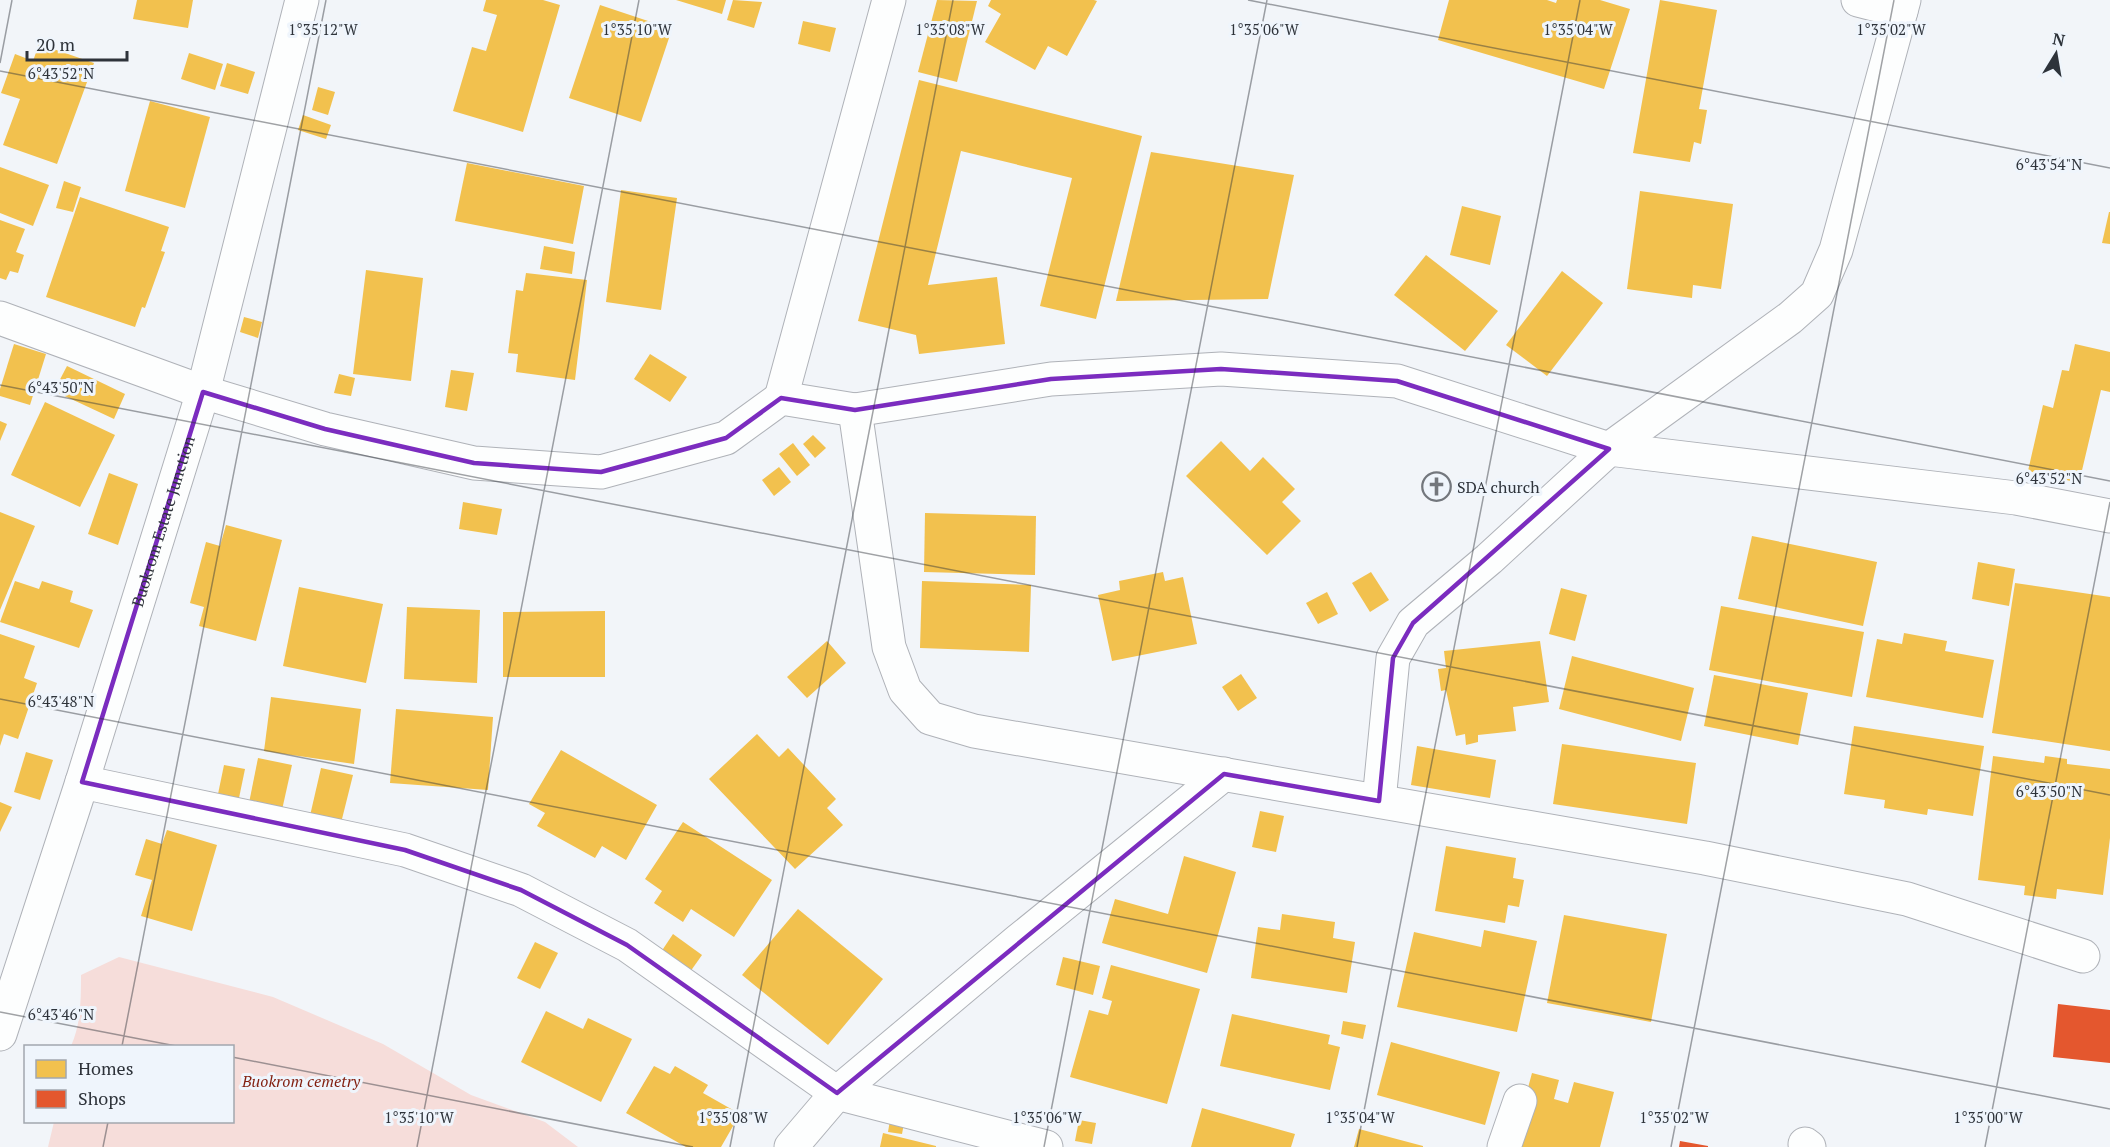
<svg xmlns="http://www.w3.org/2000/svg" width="2110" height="1147" font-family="'PT Serif',serif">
<rect width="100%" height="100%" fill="#f2f5f9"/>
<path fill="#f6ddda" d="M119,957L273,997L383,1044L471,1095L545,1122L578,1147H48L54,1122H232V1046H71C81,1024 81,999 81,975Z"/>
<g fill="#f2c14e">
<polygon points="137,0 193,0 188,28 133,19"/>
<polygon points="486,0 543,0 560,5 523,132 453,111 472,47 486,51 497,15 483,11"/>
<polygon points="676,0 726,0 722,14"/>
<polygon points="733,0 762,2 754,28 727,20"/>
<polygon points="937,0 977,1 957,82 918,72"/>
<polygon points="991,0 1094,0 1097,1 1067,56 1048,46 1035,70 985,42 1001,14 988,6"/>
<polygon points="1449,0 1547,0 1556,3 1557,0 1600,0 1630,9 1604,89 1438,40"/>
<polygon points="1660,0 1717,10 1699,109 1707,110 1701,144 1694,142 1690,162 1633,153"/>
<polygon points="600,5 672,29 641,122 569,98"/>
<polygon points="803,21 836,28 830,52 798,44"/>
<polygon points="39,44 94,63 57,164 3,145 20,99 1,93 15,54 33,61"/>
<polygon points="189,53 223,64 215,90 181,79"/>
<polygon points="227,63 255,72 248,94 220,86"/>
<polygon points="919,80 1142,136 1096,319 1040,306 1072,178 961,151 928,285 997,277 1005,344 919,354 916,335 858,321"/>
<polygon points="318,87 335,92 328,115 312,110"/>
<polygon points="150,101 210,117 185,208 125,191"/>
<polygon points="303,115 331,125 326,139 298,130"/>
<polygon points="1151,152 1294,175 1268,299 1116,301"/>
<polygon points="467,163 584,186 573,244 455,221"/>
<polygon points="0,167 49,185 33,226 0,213"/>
<polygon points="64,181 81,187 73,212 56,208"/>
<polygon points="621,190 677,198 661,310 606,302"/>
<polygon points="1640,191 1733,204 1721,289 1693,285 1692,298 1627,289"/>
<polygon points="80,197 169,227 161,251 165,252 145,308 142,307 135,327 46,297"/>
<polygon points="1462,206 1501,216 1490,265 1450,255"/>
<polygon points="2109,212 2110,212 2110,244 2102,243"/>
<polygon points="0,220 25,229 16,252 24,255 18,273 10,271 6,280 0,278"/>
<polygon points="544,246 575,252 572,274 540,269"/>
<polygon points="1426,255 1498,311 1465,351 1394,295"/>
<polygon points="366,270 423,278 411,381 353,374"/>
<polygon points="1562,271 1603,303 1547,376 1506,345"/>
<polygon points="526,273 587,280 575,380 516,372 518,354 508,353 516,290 523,291"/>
<polygon points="244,317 262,322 258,338 240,332"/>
<polygon points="14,344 46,354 30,405 0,396 0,389"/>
<polygon points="2075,344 2110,352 2110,392 2101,390 2079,483 2028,471 2043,405 2053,408 2062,370 2069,371"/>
<polygon points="650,354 687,377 670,402 634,379"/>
<polygon points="67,366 125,394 114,419 54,391"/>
<polygon points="451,370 474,373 467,411 445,407"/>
<polygon points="339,374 355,378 351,396 334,393"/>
<polygon points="45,402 115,435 80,507 11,475"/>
<polygon points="0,421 7,424 0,441"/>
<polygon points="813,435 826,448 815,458 803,444"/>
<polygon points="1221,441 1250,471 1263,457 1295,489 1282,502 1301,521 1267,555 1186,476"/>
<polygon points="793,443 810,465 797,476 779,454"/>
<polygon points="779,467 791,482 774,496 762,480"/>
<polygon points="109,473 138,484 118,545 88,534"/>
<polygon points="463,502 502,509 497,535 459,529"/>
<polygon points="0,512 35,526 0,610"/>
<polygon points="925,513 1036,516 1035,575 924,572"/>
<polygon points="226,525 282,540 256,641 199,626 204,607 190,603 206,542 220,546"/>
<polygon points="1752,536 1877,562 1863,626 1738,599"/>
<polygon points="1978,562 2015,569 2009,606 1972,599"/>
<polygon points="1163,572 1165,581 1183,577 1197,644 1112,661 1098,595 1120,590 1119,581"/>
<polygon points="1371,572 1389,600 1370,612 1352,583"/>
<polygon points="15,581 39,589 42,581 73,591 70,602 93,610 79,648 0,622"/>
<polygon points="922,581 1031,585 1029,652 920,648"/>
<polygon points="2015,583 2110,597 2110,751 1992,733"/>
<polygon points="299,587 383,604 366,683 283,666"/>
<polygon points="1561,588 1587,595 1575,641 1549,634"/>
<polygon points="1327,592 1338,614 1318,624 1306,603"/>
<polygon points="1721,606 1864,632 1852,697 1709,670"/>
<polygon points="407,607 480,610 477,683 404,679"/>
<polygon points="605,611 605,677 503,677 503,612"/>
<polygon points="1904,633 1947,641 1945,651 1994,660 1983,718 1866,697 1877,639 1902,644"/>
<polygon points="0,634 35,646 24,678 37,683 18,739 4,734 0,746"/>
<polygon points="827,641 846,663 807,698 787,677"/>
<polygon points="1540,641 1549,702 1513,707 1516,731 1478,735 1478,742 1466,745 1465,734 1456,736 1446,690 1441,691 1438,669 1446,668 1444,651"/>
<polygon points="1572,656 1694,688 1681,741 1559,709"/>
<polygon points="1241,674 1257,698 1238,711 1222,687"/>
<polygon points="1714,675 1808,693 1798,745 1704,726"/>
<polygon points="271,697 361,709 354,764 264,751"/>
<polygon points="396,709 493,717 488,790 390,783"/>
<polygon points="1854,726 1984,746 1973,816 1928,809 1927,815 1884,808 1885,800 1844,794"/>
<polygon points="757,734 779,757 788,748 836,799 827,808 843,825 795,869 709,779"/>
<polygon points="1562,744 1696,763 1687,824 1553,804"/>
<polygon points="1417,746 1496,760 1490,798 1411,785"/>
<polygon points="561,750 657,805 626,860 602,846 595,858 537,826 545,813 529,804"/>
<polygon points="26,752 53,760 40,800 14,792"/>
<polygon points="1993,756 2044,763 2045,756 2067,759 2067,764 2110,769 2110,838 2103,895 2057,889 2056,899 2024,895 2025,886 1978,880"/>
<polygon points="258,758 292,765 282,810 249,803"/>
<polygon points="224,765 245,769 239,798 218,794"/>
<polygon points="321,768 353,775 340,827 309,820"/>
<polygon points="0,802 12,807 0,832"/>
<polygon points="1260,811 1284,816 1276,852 1252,847"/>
<polygon points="683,822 772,880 734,937 691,909 683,922 654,903 662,891 645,879"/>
<polygon points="167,830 217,845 192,931 141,916 152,880 135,875 146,839 162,844"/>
<polygon points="1446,846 1516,858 1513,878 1524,880 1519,907 1508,905 1505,923 1435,911"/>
<polygon points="1184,856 1236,872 1207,973 1102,943 1115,899 1168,914"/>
<polygon points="798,909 883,979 828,1045 742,975"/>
<polygon points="1282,914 1335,922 1333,938 1355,942 1347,993 1251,978 1258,927 1280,930"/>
<polygon points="1564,915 1667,934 1651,1022 1547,1003"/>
<polygon points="1484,930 1537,941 1517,1032 1397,1007 1414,932 1481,947"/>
<polygon points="673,934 702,955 690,972 661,952"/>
<polygon points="535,942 558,953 540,989 517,978"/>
<polygon points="1063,957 1100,966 1093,995 1056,985"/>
<polygon points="1111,965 1200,989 1167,1104 1070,1077 1089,1010 1108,1015 1112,1001 1102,998"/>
<polygon points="546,1011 583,1029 588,1018 632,1039 601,1102 521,1062"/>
<polygon points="1232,1014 1330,1035 1328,1044 1340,1047 1330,1090 1220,1066"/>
<polygon points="1343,1021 1366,1025 1363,1039 1341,1034"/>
<polygon points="1391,1042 1500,1072 1485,1125 1377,1095"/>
<polygon points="654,1066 670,1074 675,1066 708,1085 703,1093 740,1114 721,1147 686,1147 626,1113"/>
<polygon points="1532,1073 1559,1080 1554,1099 1568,1103 1574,1082 1614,1092 1600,1147 1512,1147"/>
<polygon points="1202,1108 1295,1134 1291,1147 1191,1147"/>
<polygon points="890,1120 904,1123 902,1134 888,1132"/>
<polygon points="1079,1120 1096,1123 1092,1144 1075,1141"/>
<polygon points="1359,1129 1423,1146 1423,1147 1354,1147"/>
<polygon points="883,1133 936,1146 936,1147 880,1147"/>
</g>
<g fill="#e4572e">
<polygon points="2058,1004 2110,1010 2110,1063 2053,1057"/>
<polygon points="1680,1141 1708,1146 1708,1147 1679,1147"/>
</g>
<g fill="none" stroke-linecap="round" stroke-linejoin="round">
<defs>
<g id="minor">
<polyline points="1858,0 1901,11"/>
<polyline points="0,318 203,392 325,429 474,463 601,472 726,438 781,398 855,410 1051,379 1221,369 1397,381 1609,449 2016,498 2110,516"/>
<polyline points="781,398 889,0"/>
<polyline points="855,410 889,647 905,690 930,718 974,731 1705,858 1907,899 2083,956"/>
<polyline points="82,782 405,850 521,890 627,945 837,1093 1046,1147"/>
<polyline points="1379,801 1393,658 1413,623 1489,559 1609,449 1790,318 1817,294 1836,250 1904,0"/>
<path id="s1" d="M0,1034L82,782L203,392L302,0"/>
<polyline points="1805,1144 1809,1147"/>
<polyline points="791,1147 837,1093 1018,941 1224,774"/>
<polyline points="1504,1147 1520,1101"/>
</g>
</defs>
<use href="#minor" stroke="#afb2b8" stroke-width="35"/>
<use href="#minor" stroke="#fdfefe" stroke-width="33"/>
</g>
<path fill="none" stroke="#7b2cbf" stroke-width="4.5" stroke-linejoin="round" d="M1221,369L1397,381L1609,449L1413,623L1393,658L1379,801L1224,774L837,1093L627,945L521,890L405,850L82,782L203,392L325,429L474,463L601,472L726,438L781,398L855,410L1051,379Z"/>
<path fill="none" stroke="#2e333a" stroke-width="1.5" stroke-opacity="0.45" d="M1248,0L2110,168M0,63L12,0M0,71L2110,481M0,385L2110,795M0,699L2110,1109M0,1012L176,1046M122,1046L326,0M232,1057L693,1147M103,1147L108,1122M417,1147L639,0M730,1147L953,0M1044,1147L1267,0M1357,1147L1580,0M1671,1147L1894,0M1985,1147L2110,502"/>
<defs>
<symbol id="church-ring" viewBox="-11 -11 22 22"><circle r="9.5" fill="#eff5fc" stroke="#73777d" stroke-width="1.5"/><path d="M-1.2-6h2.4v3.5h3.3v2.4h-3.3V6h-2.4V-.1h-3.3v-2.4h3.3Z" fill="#73777d"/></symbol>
</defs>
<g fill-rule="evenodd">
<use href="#church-ring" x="1420" y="470" width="33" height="33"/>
</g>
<g text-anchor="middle" stroke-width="6" stroke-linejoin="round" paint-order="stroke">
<g font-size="16" fill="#2e333a" stroke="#eff5fc" text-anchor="start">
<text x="1457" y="493">SDA church</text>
</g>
<g font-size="16" fill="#2e333a" stroke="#eff5fc">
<text dy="6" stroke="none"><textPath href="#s1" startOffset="538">Buokrom Estate Junction</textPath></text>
</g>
<g font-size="16" font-style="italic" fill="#821f0f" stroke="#eff5fc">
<text x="301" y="1087">Buokrom cemetry</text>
</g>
</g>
<g font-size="15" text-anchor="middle" fill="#2e333a" stroke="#eff5fc" stroke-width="6" stroke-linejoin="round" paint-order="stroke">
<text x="323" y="35">1°35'12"W</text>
<text x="637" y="35">1°35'10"W</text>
<text x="950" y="35">1°35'08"W</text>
<text x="1264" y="35">1°35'06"W</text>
<text x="1578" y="35">1°35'04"W</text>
<text x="1891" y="35">1°35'02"W</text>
<text x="61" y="79">6°43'52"N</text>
<text x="2049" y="170">6°43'54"N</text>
<text x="61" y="393">6°43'50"N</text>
<text x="2049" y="484">6°43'52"N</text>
<text x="61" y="707">6°43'48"N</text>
<text x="2049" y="797">6°43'50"N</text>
<text x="61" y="1020">6°43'46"N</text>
<text x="419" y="1123">1°35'10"W</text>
<text x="733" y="1123">1°35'08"W</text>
<text x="1047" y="1123">1°35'06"W</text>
<text x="1360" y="1123">1°35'04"W</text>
<text x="1674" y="1123">1°35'02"W</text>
<text x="1988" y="1123">1°35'00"W</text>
</g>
<rect x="24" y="1045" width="210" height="78" fill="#eff5fc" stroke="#a2a7ae" stroke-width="1.5"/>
<rect x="36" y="1060" width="30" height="18" fill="#f2c14e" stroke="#a2a7ae" stroke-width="1.5"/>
<text x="78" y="1075" font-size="18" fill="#2e333a">Homes</text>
<rect x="36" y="1090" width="30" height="18" fill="#e4572e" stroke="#a2a7ae" stroke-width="1.5"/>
<text x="78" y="1105" font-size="18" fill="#2e333a">Shops</text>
<g transform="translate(2056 54) rotate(11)" stroke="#eff5fc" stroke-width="4.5" paint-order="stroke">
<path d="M0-4.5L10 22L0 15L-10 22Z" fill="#2e333a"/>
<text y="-9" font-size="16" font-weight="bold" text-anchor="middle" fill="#2e333a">N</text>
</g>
<path d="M27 51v9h100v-9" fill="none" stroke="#2e333a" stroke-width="3"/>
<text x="36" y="51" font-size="18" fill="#2e333a" stroke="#eff5fc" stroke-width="4.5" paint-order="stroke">20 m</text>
</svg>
